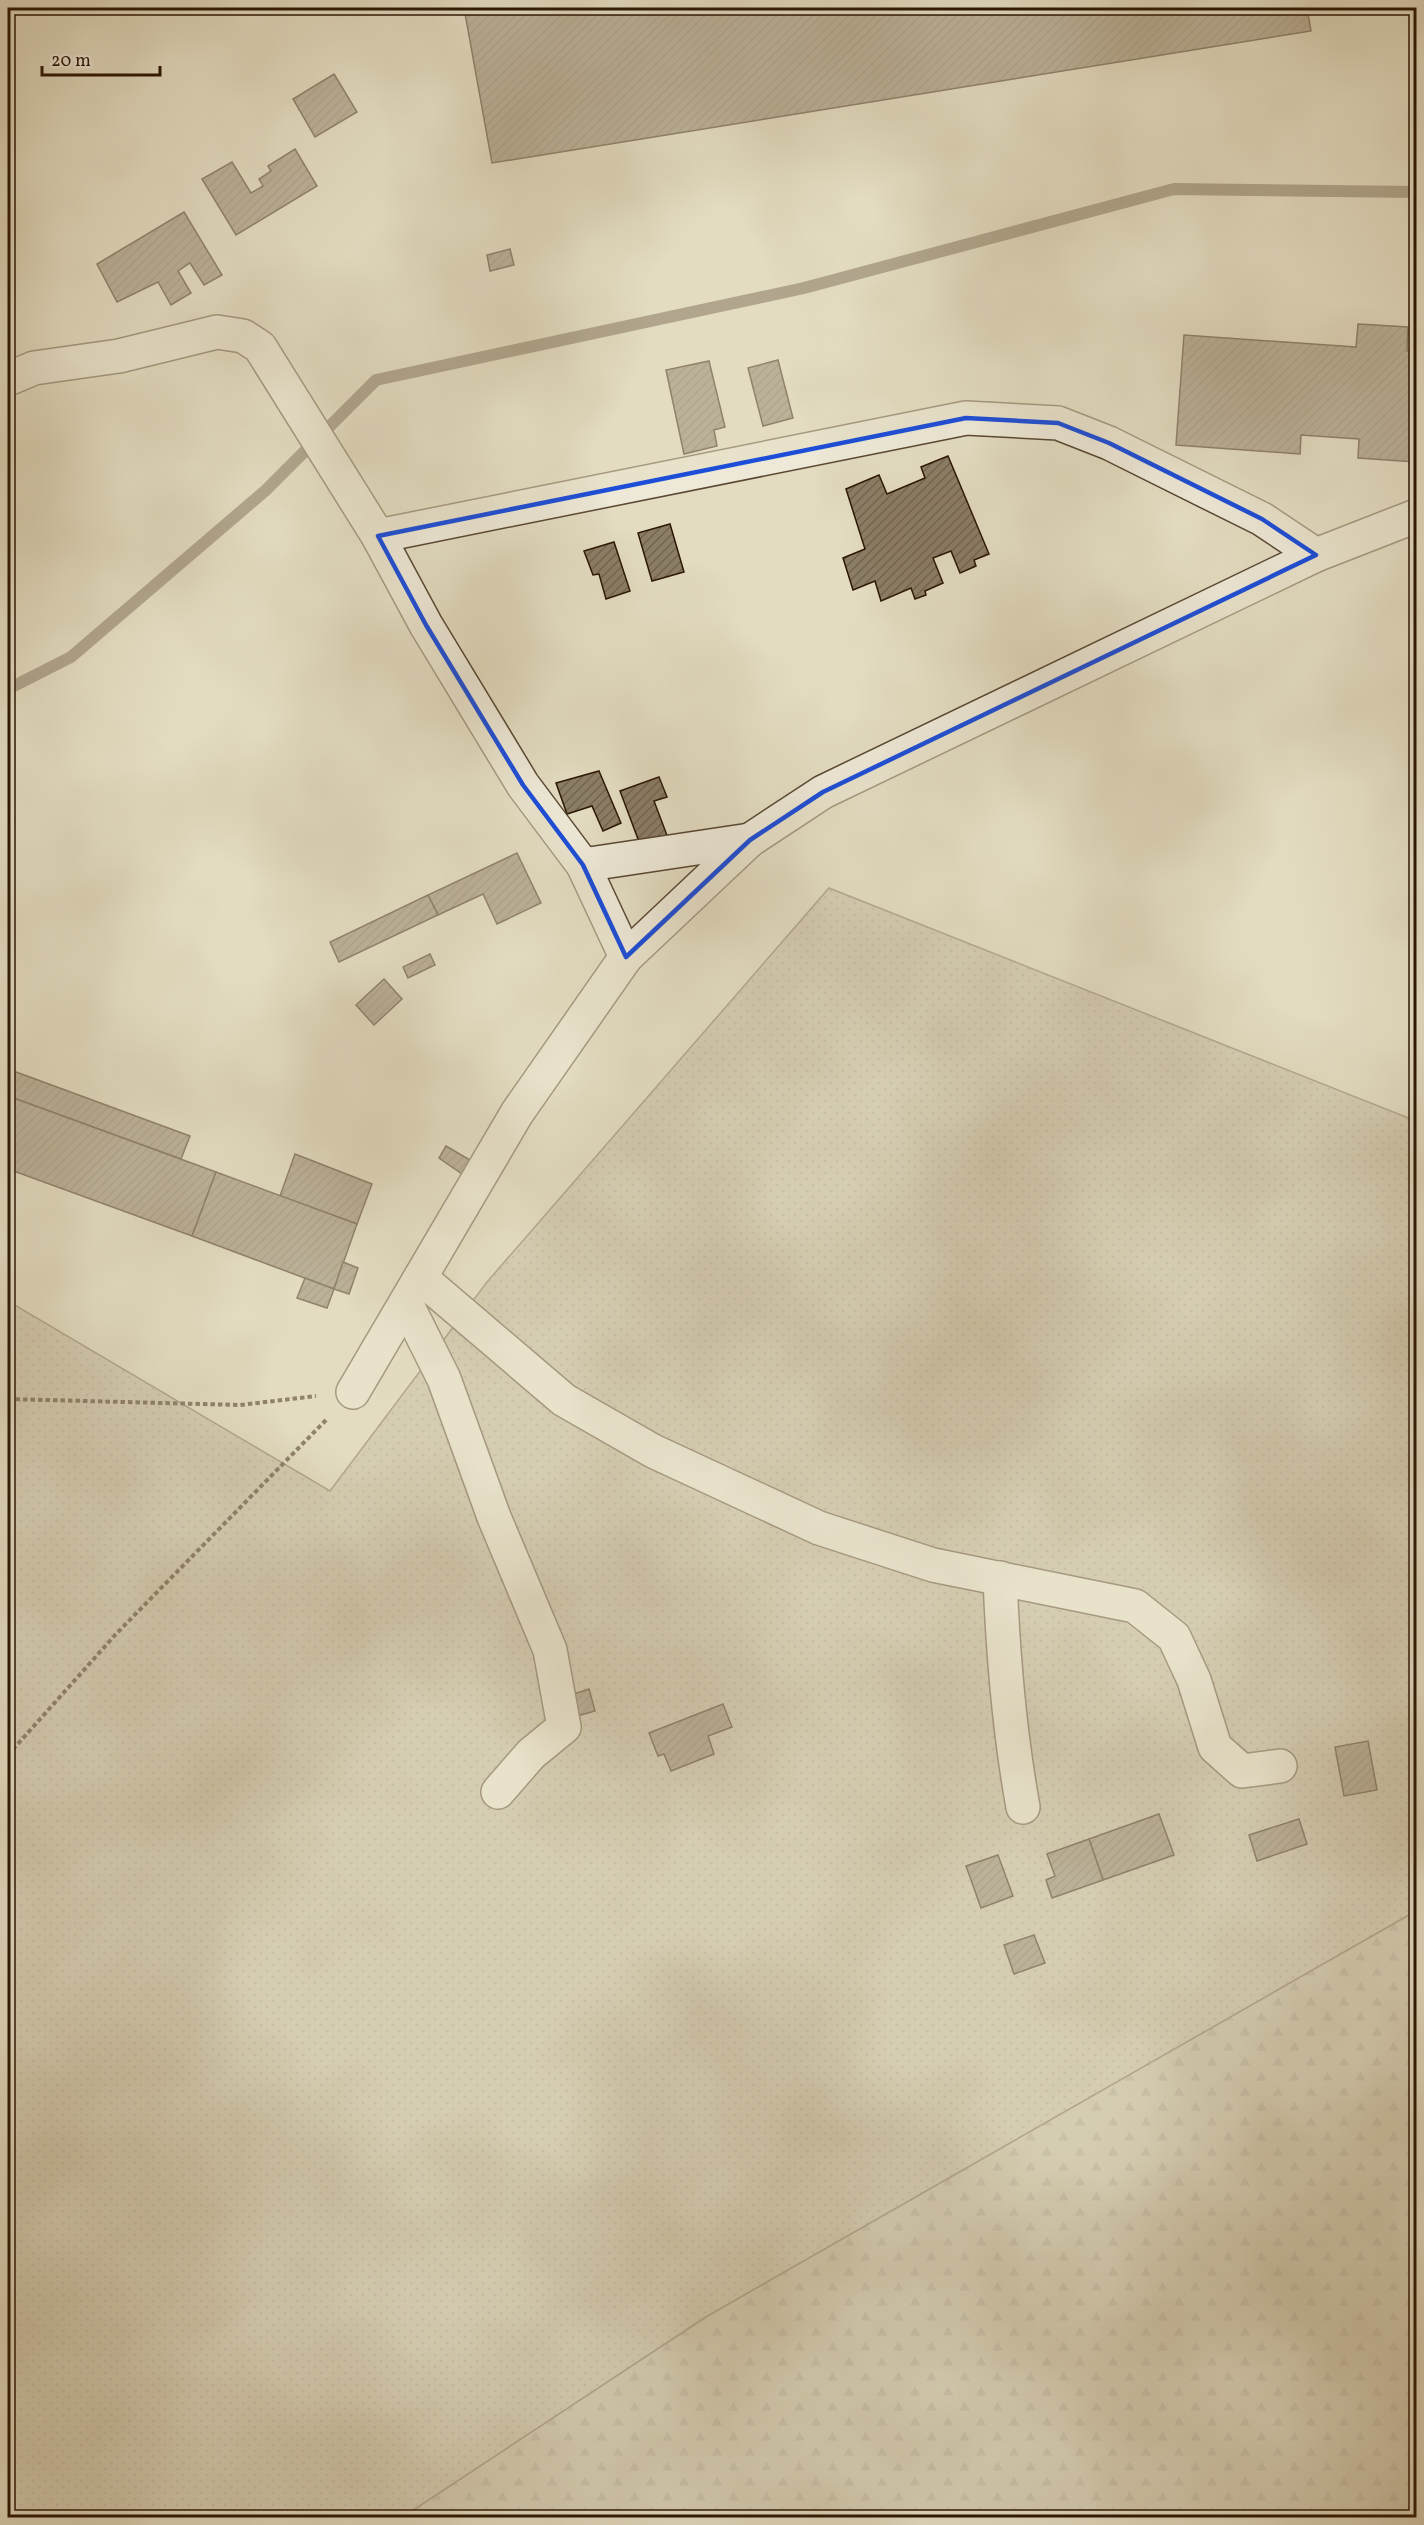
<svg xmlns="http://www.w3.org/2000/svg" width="1424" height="2525" font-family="Vollkorn,serif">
<defs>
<pattern id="grass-dots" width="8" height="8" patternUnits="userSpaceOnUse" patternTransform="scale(1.5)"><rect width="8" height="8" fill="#c4baa1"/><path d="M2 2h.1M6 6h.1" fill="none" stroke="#a99f89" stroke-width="1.8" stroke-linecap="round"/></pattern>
<pattern id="forest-firs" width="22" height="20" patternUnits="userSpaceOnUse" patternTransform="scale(1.5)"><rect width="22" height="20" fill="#c4baa1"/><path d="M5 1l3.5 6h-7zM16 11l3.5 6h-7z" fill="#a99f89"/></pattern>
<pattern id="building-hatch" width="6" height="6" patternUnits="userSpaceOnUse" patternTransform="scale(1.5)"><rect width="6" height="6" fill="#8b7d66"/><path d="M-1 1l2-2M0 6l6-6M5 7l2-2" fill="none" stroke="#726552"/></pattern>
</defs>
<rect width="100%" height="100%" fill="#e3dcc1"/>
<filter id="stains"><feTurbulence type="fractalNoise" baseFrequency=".00333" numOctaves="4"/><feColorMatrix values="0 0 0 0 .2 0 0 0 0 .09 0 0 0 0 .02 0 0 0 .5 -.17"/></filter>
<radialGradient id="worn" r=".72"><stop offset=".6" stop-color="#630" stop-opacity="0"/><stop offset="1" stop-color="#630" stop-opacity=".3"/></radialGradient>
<polygon fill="url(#grass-dots)" stroke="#786852" stroke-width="1.5" points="829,888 1416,1121 1416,1911 706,2317 403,2517 8,2518 8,1301 330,1491 487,1282"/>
<polygon fill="url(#forest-firs)" stroke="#786852" stroke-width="1.5" points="1416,1911 1416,2517 403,2517 706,2317"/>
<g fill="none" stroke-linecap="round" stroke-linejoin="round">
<polyline stroke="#74654f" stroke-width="12" points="8,689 71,657 266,490 376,380 804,288 1174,189 1416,192"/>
</g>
<g fill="url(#building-hatch)" stroke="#2b1604" stroke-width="1.5">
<polygon points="464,8 1307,8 1311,31 492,163"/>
<polygon points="334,74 357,112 315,137 293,99"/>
<polygon points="295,149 317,186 236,235 202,179 232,162 251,193 263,186 259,179 271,171 268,166"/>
<polygon points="184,212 222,275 204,285 190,263 178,271 191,293 171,305 158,282 117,302 97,264"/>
<polygon points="510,249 514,265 490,271 487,255"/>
<polygon points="1358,324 1408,327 1407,351 1416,351 1416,462 1358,458 1359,439 1301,435 1300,454 1176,445 1184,335 1356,347"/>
<polygon points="778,360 793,418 763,426 748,368"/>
<polygon points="709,361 725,427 714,430 717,446 684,454 666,370"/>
<polygon points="948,456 989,554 974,560 976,566 960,573 951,551 933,558 943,583 925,591 926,595 915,599 911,588 881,601 875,581 853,590 843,558 865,549 846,489 879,475 887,494 925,478 921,467"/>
<polygon points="670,524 684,572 652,581 638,533"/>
<polygon points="614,542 630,591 606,599 599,574 593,575 584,551"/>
<polygon points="599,771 621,823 603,831 592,806 567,814 556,783"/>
<polygon points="659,777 667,797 654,801 668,838 641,847 620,791"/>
<polygon points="517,853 541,903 497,924 483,894 438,915 428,895"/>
<polygon points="428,895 438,915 339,962 330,942"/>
<polygon points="430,954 435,965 408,978 403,967"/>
<polygon points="384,979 402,999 374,1025 356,1005"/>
<polygon points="8,1069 190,1136 181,1159 8,1096"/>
<polygon points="8,1096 216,1172 192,1236 8,1169"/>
<polygon points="446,1146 470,1160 462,1174 439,1158"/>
<polygon points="295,1154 372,1184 357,1224 280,1196"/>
<polygon points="216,1172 357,1224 334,1289 192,1236"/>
<polygon points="343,1262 358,1268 349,1294 334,1289"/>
<polygon points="305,1278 334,1289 327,1308 297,1298"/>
<polygon points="589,1689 595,1711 577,1716 571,1695"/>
<polygon points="723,1704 732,1727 708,1736 714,1754 671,1771 664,1754 658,1756 649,1733"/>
<polygon points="1368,1741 1377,1790 1344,1796 1335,1747"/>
<polygon points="1159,1814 1174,1855 1103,1880 1089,1839"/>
<polygon points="1299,1819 1307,1844 1257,1861 1249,1835"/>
<polygon points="1089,1839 1103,1880 1052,1898 1046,1880 1055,1876 1047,1854"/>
<polygon points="998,1855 1013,1896 981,1908 966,1866"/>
<polygon points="1034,1935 1045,1963 1014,1974 1004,1945"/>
</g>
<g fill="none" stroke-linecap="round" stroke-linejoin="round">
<defs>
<g id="minor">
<polyline points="8,379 34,368 119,356 217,332 243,336 260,347 378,536"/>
<polyline points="583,865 750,840"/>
<polyline points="626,957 583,865 523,785 426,625 378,536 966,418 1058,423 1109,443 1262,519 1316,555"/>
<polyline points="421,1278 564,1400 653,1451 819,1528 933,1565 1135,1606 1174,1637 1194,1680 1215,1747 1242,1771 1280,1766"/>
<polyline points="406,1303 444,1379 494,1517 550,1650 564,1727 531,1754 498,1792"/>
<polyline points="353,1392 517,1113 626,957 750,840 823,792 1316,555 1416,516"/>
<path d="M1000,1578C1003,1656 1009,1730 1023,1807"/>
</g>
</defs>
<use href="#minor" stroke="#594833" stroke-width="36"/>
<g stroke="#2b1604" stroke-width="4" stroke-dasharray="4.5 3" stroke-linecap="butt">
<polyline points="8,1399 240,1405 316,1396"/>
<polyline points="8,1755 116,1634 327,1419"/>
</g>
<use href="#minor" stroke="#ede8d7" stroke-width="33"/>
</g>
<path d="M0 0H1424V2525H0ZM966,418L1058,423L1109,443L1262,519L1316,555L823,792L750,840L626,957L583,865L523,785L426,625L378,536Z" fill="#e3dcc1" fill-opacity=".55" fill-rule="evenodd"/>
<path fill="none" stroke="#1d4ed8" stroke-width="4.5" stroke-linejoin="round" d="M966,418L1058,423L1109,443L1262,519L1316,555L823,792L750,840L626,957L583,865L523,785L426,625L378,536Z"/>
<rect width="1424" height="2525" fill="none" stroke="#e3dcc1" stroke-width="30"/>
<rect x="9" y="9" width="1406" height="2507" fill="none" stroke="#2b1604" stroke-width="3"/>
<rect x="15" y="15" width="1394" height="2495" fill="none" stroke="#2b1604" stroke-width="1.5"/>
<path d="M42 66v9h118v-9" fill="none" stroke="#2b1604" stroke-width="3"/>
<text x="51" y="66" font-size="18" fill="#2b1604" stroke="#ede8d7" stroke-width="4.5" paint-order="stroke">20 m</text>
<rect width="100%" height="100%" filter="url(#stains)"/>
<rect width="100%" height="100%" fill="url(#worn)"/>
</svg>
